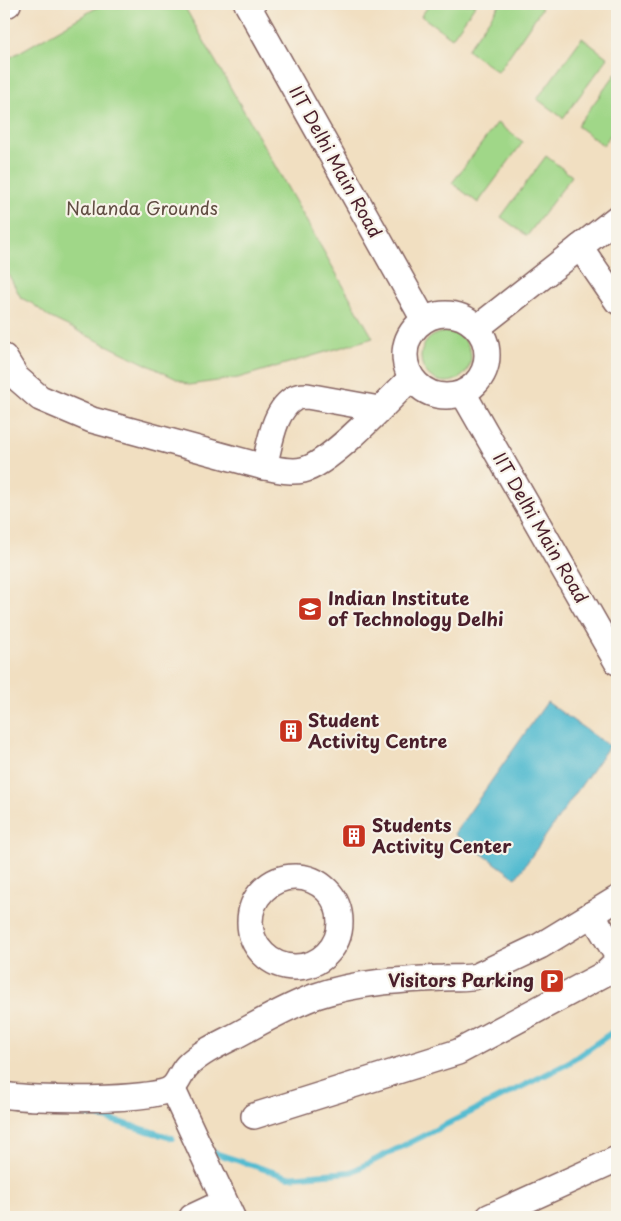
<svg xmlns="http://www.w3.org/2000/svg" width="621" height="1221" font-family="'Playpen Sans',sans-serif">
<rect width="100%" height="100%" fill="#f7f3e8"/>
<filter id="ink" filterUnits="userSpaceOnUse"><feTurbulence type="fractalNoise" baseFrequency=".02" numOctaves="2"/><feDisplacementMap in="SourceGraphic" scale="10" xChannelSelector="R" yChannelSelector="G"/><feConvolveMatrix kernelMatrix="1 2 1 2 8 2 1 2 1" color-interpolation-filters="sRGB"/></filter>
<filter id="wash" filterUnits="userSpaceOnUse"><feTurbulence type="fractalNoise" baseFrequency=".0096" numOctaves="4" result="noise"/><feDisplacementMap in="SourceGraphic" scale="20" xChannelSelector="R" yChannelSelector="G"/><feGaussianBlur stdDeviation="1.12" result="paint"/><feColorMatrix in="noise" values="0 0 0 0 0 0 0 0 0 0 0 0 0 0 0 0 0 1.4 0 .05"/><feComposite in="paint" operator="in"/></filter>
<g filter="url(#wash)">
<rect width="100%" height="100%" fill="#f1dfc1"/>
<g fill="#a0d788" stroke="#757b5a">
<polygon points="103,4 183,4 373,338 238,378 189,385 49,317 33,304 21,298 4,266 4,61"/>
<polygon points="430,4 476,4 452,38 421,16"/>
<polygon points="500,4 536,4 542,8 498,72 467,50"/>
<polygon points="582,38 608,58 563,118 537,99"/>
<polygon points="617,72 617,126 603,145 577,126"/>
<polygon points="497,123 523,142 478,203 452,183"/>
<polygon points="546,156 572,176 527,236 501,217"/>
<circle cx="446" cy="357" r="25"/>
</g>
<polygon fill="#52bbd0" stroke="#4e6d7e" points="547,702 609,746 516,878 454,834"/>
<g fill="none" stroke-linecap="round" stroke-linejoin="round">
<g stroke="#52bbd0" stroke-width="6">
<polyline points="55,1110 98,1116 172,1138"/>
<polyline points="212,1152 288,1177 351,1172 567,1064 617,1029"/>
</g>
</g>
</g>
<g filter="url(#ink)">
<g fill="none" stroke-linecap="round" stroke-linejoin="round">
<defs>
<g id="minor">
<polyline points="247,4 424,320"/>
<polyline points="4,6 8,4"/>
<polyline points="580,247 617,301"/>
<circle cx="446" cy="355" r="41"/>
<polyline points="477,328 617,218"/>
<path d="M4,357L17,378L40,398L92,420L264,467C277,469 290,473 303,470C330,464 389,400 411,378"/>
<polyline points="463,393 617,662"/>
<path d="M264,467C270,445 273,410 295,398C298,396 303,396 307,396L379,409"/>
<circle cx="295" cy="922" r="45"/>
<polyline points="172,1088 232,1217"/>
<path d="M4,1095C28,1100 155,1102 172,1088C179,1082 181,1072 187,1066C200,1053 219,1044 235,1036C263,1021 286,1007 316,996C357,982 400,980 443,978C455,977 465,979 477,976L540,946L617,899"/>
<polyline points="254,1116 458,1052 606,973 614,965 617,955 592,914"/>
<polyline points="192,1217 224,1202"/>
<polyline points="489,1217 617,1159"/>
</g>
</defs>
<use href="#minor" stroke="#846260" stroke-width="28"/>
<use href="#minor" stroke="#fff" stroke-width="25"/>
</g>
</g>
<defs>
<symbol id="university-square" viewBox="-11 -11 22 22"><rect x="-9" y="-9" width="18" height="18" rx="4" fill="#c8321e" stroke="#f7f3e8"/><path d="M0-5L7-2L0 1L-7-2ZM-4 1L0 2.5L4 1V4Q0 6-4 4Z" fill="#fff"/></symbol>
<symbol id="building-square" viewBox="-11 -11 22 22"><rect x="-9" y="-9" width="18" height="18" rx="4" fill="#c8321e" stroke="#f7f3e8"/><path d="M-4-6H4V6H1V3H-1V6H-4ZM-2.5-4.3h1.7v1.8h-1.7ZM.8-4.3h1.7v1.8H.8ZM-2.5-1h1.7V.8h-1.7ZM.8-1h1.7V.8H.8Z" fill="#fff"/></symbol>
<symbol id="parking-square" viewBox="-11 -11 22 22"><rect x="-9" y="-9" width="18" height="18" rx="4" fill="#c8321e" stroke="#f7f3e8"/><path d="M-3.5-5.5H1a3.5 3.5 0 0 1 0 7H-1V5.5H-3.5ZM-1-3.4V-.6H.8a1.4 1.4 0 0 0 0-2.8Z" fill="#fff"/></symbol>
</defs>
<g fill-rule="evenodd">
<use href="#university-square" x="296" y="595" width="28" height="28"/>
<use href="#building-square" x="277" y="717" width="28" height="28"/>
<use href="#building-square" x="340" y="822" width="28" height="28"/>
<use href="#parking-square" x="538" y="967" width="28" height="28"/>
</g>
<g text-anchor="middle" stroke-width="4.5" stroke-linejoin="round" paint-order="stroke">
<g font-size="18" fill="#4a1f2b" stroke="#f7f3e8">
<text transform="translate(335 162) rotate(61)" y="6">IIT Delhi Main Road</text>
<text transform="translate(540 528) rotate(60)" y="6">IIT Delhi Main Road</text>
</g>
<g font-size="18" fill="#604d42" stroke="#f7f3e8">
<text x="142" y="215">Nalanda Grounds</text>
</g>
<g font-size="18" font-weight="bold" fill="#4a1f2b" stroke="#f7f3e8" text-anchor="start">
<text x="328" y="605">Indian Institute<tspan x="328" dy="21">of Technology Delhi</tspan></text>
<text x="308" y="727">Student<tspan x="308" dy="21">Activity Centre</tspan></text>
<text x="372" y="832">Students<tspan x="372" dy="21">Activity Center</tspan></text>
<text x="534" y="987" text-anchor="end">Visitors Parking</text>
</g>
</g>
<rect width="621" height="1221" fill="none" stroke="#f7f3e8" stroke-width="20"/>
</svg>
